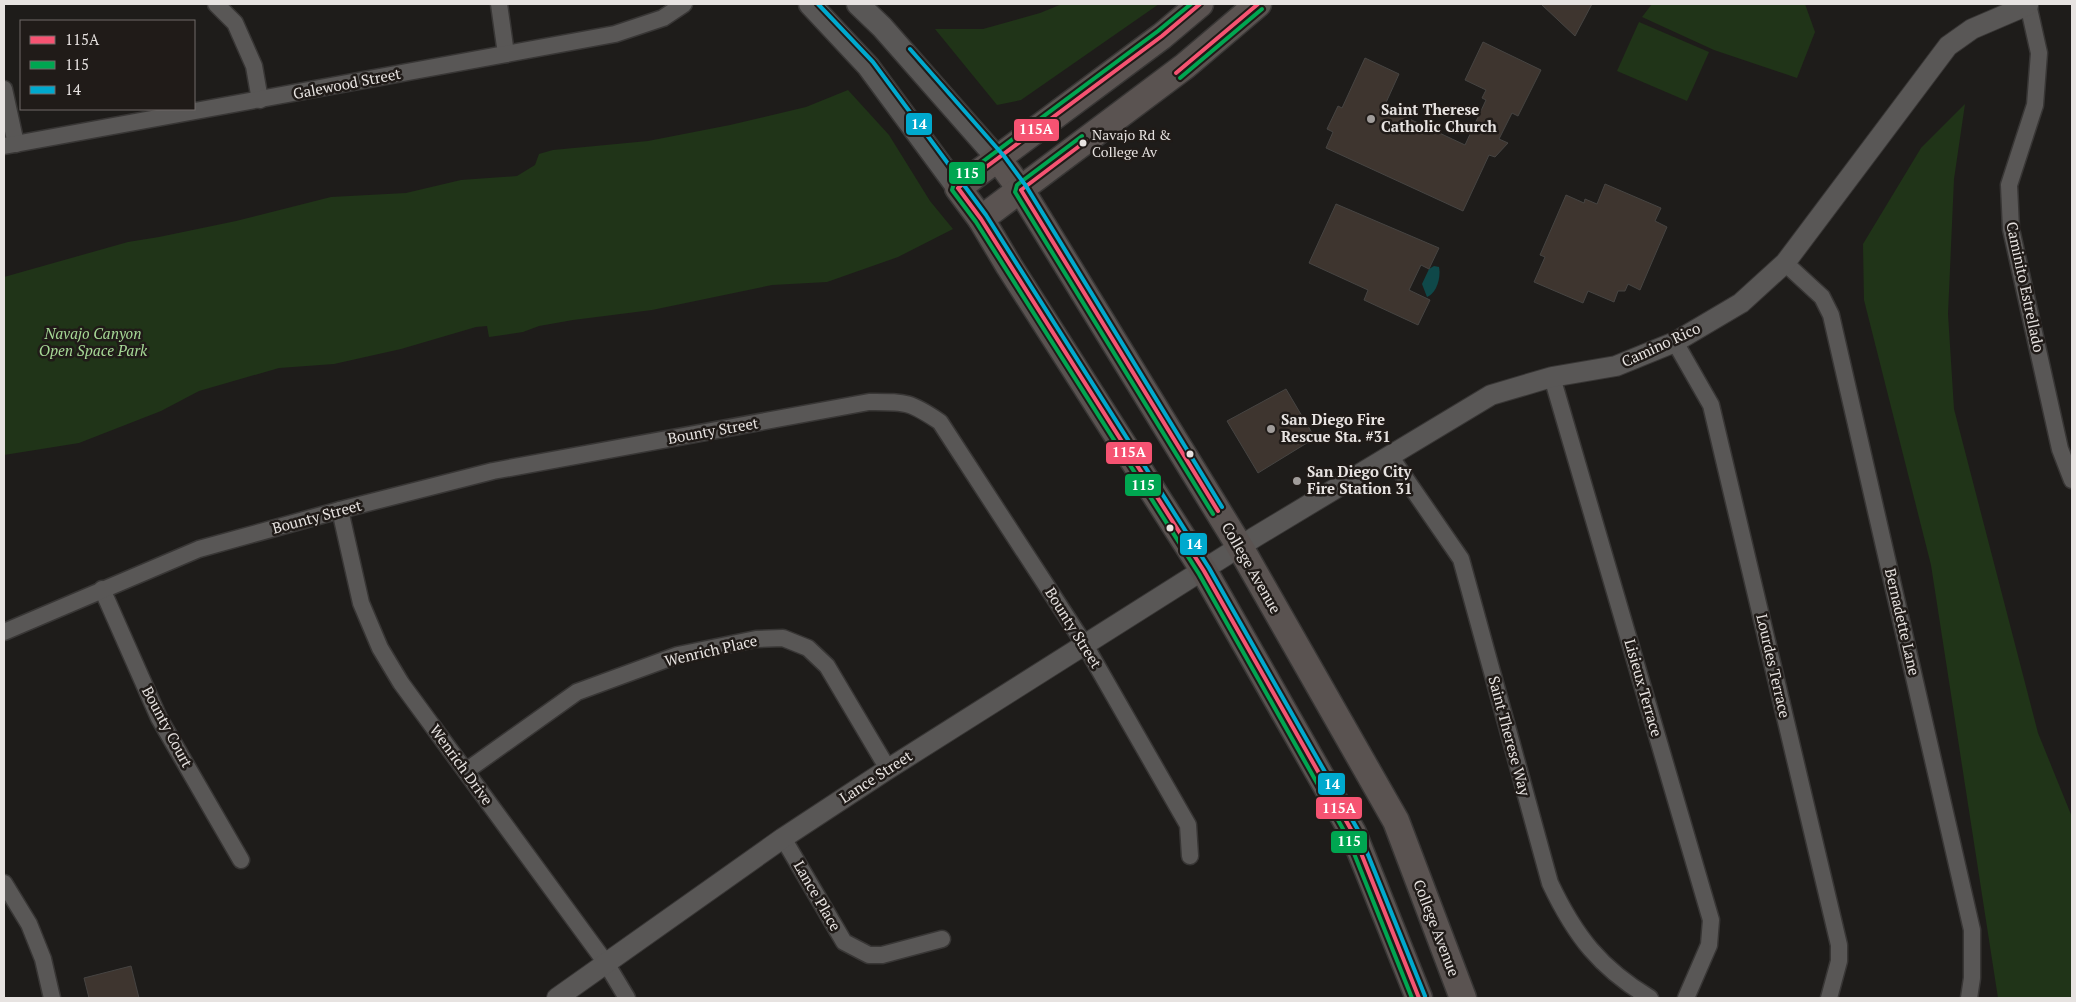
<svg xmlns="http://www.w3.org/2000/svg" width="2076" height="1002" font-family="'PT Serif',serif">
<rect width="100%" height="100%" fill="#1e1c1a"/>
<g fill="#203418">
<polygon points="1062,4 1159,4 1021,100 997,105 935,29 983,29 1040,13"/>
<polygon points="1652,4 1805,4 1815,32 1797,78 1714,50 1642,17"/>
<polygon points="1639,22 1709,52 1687,101 1617,71"/>
<polygon points="848,90 889,135 930,201 953,229 898,257 827,282 772,285 652,310 573,320 539,326 523,332 489,337 487,326 476,327 401,349 334,364 279,368 199,391 161,411 79,443 4,455 4,277 128,242 159,237 236,221 331,197 406,193 461,180 517,176 535,165 539,154 553,150 648,141 730,125 806,107"/>
<polygon points="1965,104 1954,179 1948,314 1954,409 2038,733 2072,817 2072,998 1998,998 1931,565 1864,300 1863,244 1921,148"/>
</g>
<path fill="#0f4849" d="M1434,266L1439,267C1441,277 1437,293 1427,297L1422,284L1429,269Z"/>
<g fill="#3e352f" stroke="#464442">
<polygon points="1541,4 1592,4 1575,36"/>
<polygon points="1483,42 1541,70 1518,116 1512,113 1499,139 1508,143 1495,157 1489,155 1463,211 1326,148 1333,132 1327,129 1338,106 1342,108 1365,58 1399,74 1384,107 1465,145 1486,100 1482,98 1486,90 1465,80"/>
<polygon points="1605,184 1661,208 1655,221 1667,227 1640,290 1628,284 1625,291 1618,291 1614,302 1588,291 1583,303 1534,282 1545,257 1540,255 1566,195 1584,203 1585,199 1597,204"/>
<polygon points="1336,204 1439,248 1429,269 1421,265 1409,290 1430,300 1418,325 1364,300 1368,290 1309,263"/>
<polygon points="1286,389 1315,438 1258,473 1227,421"/>
<polygon points="131,966 139,998 89,998 84,978"/>
</g>
<g fill="none" stroke-linecap="round" stroke-linejoin="round">
<defs>
<g id="minor">
<polyline points="216,4 235,23 254,66 260,100"/>
<polyline points="499,4 506,54"/>
<polyline points="2028,4 2039,53 2035,105 2009,185 2011,229 2060,449 2072,480"/>
<polyline points="4,89 16,144"/>
<polyline points="4,146 615,34 663,18 684,4"/>
<polyline points="1785,263 1822,297 1831,315 1972,930 1972,978 1969,998"/>
<polyline points="1675,342 1711,405 1839,945 1839,961 1829,998"/>
<polyline points="1552,377 1711,920 1709,945 1686,998"/>
<path d="M1390,456L1461,559L1550,883C1575,936 1600,968 1650,998"/>
<polyline points="340,510 361,603 380,648 401,683 606,963 627,998"/>
<polyline points="102,589 159,718 241,860"/>
<path d="M4,632L199,549L340,510L493,471L869,402C906,402 909,401 940,422L1085,645L1188,825L1190,856"/>
<polyline points="466,771 577,692 678,655 756,639 783,638 808,648 827,666 888,769"/>
<polyline points="783,838 844,942 869,955 882,955 942,939"/>
<polyline points="4,883 29,924 43,959 52,998"/>
</g>
<polyline id="tertiary" points="557,998 783,838 888,769 1255,537 1491,395 1552,377 1616,366 1675,342 1741,303 1785,263 1948,46 1972,29 2028,5"/>
<g id="secondary">
<polyline points="810,4 868,66 958,188"/>
<polyline points="858,4 882,27 999,160"/>
</g>
<g id="primary">
<polyline points="1200,4 1162,36 958,188 981,219 1009,266 1204,571 1353,833 1419,998"/>
<polyline points="999,160 1021,190 1240,547 1396,821 1463,998"/>
<polyline points="981,219 1185,66 1258,4"/>
</g>
</defs>
<use href="#minor" stroke="#383635" stroke-width="19"/>
<use href="#tertiary" stroke="#383635" stroke-width="22"/>
<use href="#secondary" stroke="#383635" stroke-width="25"/>
<use href="#primary" stroke="#383635" stroke-width="29"/>
<use href="#minor" stroke="#595756" stroke-width="16"/>
<use href="#tertiary" stroke="#595756" stroke-width="20"/>
<use href="#secondary" stroke="#595756" stroke-width="22"/>
<use href="#primary" stroke="#5a5351" stroke-width="26"/>
<defs>
<g id="bus-1">
<polyline points="1200,4 1162,36 958,188 981,219 1204,571 1353,833 1419,998"/>
<polyline points="1176,73 1258,4"/>
<polyline points="1086,141 1021,190 1218,511"/>
</g>
<g id="bus-2">
<polyline points="1191,4 1158,31 954,183 952,190 976,222 1199,574 1347,836 1412,998"/>
<polyline points="1180,78 1262,9"/>
<polyline points="1082,136 1017,185 1015,192 1213,514"/>
</g>
<g id="bus-3">
<polyline points="818,4 873,62 986,215 1209,568 1358,830 1425,996"/>
<polyline points="910,49 1004,156 1026,186 1222,507"/>
</g>
</defs>
<use href="#bus-1" stroke="#201b18" stroke-width="8"/>
<use href="#bus-2" stroke="#201b18" stroke-width="8"/>
<use href="#bus-3" stroke="#201b18" stroke-width="8"/>
<use href="#bus-1" stroke="#f65372" stroke-width="4"/>
<use href="#bus-2" stroke="#00a651" stroke-width="4"/>
<use href="#bus-3" stroke="#00a9ce" stroke-width="4"/>
</g>
<g fill="#a19d9b" stroke="#201b18" stroke-width="2">
<circle cx="1371" cy="119" r="5"/>
<circle cx="1271" cy="429" r="5"/>
<circle cx="1297" cy="481" r="5"/>
</g>
<g fill="#e7e3e1" stroke="#201b18" stroke-width="2">
<circle cx="1083" cy="143" r="4.5"/>
<circle cx="1190" cy="454" r="4.5"/>
<circle cx="1170" cy="528" r="4.5"/>
</g>
<g text-anchor="middle" stroke-width="5" stroke-linejoin="round" paint-order="stroke">
<g font-size="14" fill="#e7e3e1" stroke="#201b18" text-anchor="start">
<text x="1092" y="140">Navajo Rd &amp;<tspan x="1092" dy="17">College Av</tspan></text>
</g>
<g font-size="15" fill="#e7e3e1" stroke="#201b18">
<text transform="translate(347 84) rotate(-11)" y="5">Galewood Street</text>
<text transform="translate(2025 287) rotate(78)" y="5">Caminito Estrellado</text>
<text transform="translate(1661 345) rotate(-25)" y="5">Camino Rico</text>
<text transform="translate(713 431) rotate(-10)" y="5">Bounty Street</text>
<text transform="translate(317 517) rotate(-15)" y="5">Bounty Street</text>
<text transform="translate(1251 568) rotate(60)" y="5">College Avenue</text>
<text transform="translate(1902 622) rotate(77)" y="5">Bernadette Lane</text>
<text transform="translate(1073 628) rotate(58)" y="5">Bounty Street</text>
<text transform="translate(711 651) rotate(-13)" y="5">Wenrich Place</text>
<text transform="translate(1773 666) rotate(77)" y="5">Lourdes Terrace</text>
<text transform="translate(1643 688) rotate(74)" y="5">Lisieux Terrace</text>
<text transform="translate(167 727) rotate(62)" y="5">Bounty Court</text>
<text transform="translate(1509 736) rotate(75)" y="5">Saint Therese Way</text>
<text transform="translate(461 765) rotate(54)" y="5">Wenrich Drive</text>
<text transform="translate(876 777) rotate(-33)" y="5">Lance Street</text>
<text transform="translate(817 896) rotate(60)" y="5">Lance Place</text>
<text transform="translate(1436 928) rotate(69)" y="5">College Avenue</text>
</g>
<g font-size="15" font-weight="bold" fill="#e7e3e1" stroke="#201b18" text-anchor="start">
<text x="1381" y="115">Saint Therese<tspan x="1381" dy="17">Catholic Church</tspan></text>
<text x="1281" y="425">San Diego Fire<tspan x="1281" dy="17">Rescue Sta. #31</tspan></text>
<text x="1307" y="477">San Diego City<tspan x="1307" dy="17">Fire Station 31</tspan></text>
</g>
<g font-size="15" font-style="italic" fill="#a6d896" stroke="#201b18">
<text x="93" y="339">Navajo Canyon<tspan x="93" dy="17">Open Space Park</tspan></text>
</g>
</g>
<g stroke="#201b18" stroke-width="2">
<rect x="905" y="112" width="28" height="24" rx="5" fill="#00a9ce"/>
<rect x="1013" y="118" width="47" height="24" rx="5" fill="#f65372"/>
<rect x="948" y="161" width="38" height="24" rx="5" fill="#00a651"/>
<rect x="1105" y="441" width="48" height="24" rx="5" fill="#f65372"/>
<rect x="1124" y="473" width="38" height="24" rx="5" fill="#00a651"/>
<rect x="1179" y="532" width="29" height="24" rx="5" fill="#00a9ce"/>
<rect x="1317" y="772" width="29" height="24" rx="5" fill="#00a9ce"/>
<rect x="1315" y="796" width="48" height="24" rx="5" fill="#f65372"/>
<rect x="1330" y="830" width="38" height="24" rx="5" fill="#00a651"/>
</g>
<g font-size="14" text-anchor="middle" font-weight="bold" fill="#fff">
<text x="919" y="129">14</text>
<text x="1036" y="134">115A</text>
<text x="967" y="178">115</text>
<text x="1129" y="457">115A</text>
<text x="1143" y="490">115</text>
<text x="1194" y="549">14</text>
<text x="1332" y="789">14</text>
<text x="1339" y="813">115A</text>
<text x="1349" y="846">115</text>
</g>
<rect width="2076" height="1002" fill="none" stroke="#e7e3e1" stroke-width="10"/>
<rect x="20" y="20" width="175" height="90" fill="#201b18" stroke="#706b68"/>
<rect x="30" y="36" width="25" height="8" fill="#f65372" stroke="#706b68"/>
<text x="65" y="45" font-size="15" fill="#e7e3e1">115A</text>
<rect x="30" y="61" width="25" height="8" fill="#00a651" stroke="#706b68"/>
<text x="65" y="70" font-size="15" fill="#e7e3e1">115</text>
<rect x="30" y="86" width="25" height="8" fill="#00a9ce" stroke="#706b68"/>
<text x="65" y="95" font-size="15" fill="#e7e3e1">14</text>
</svg>
